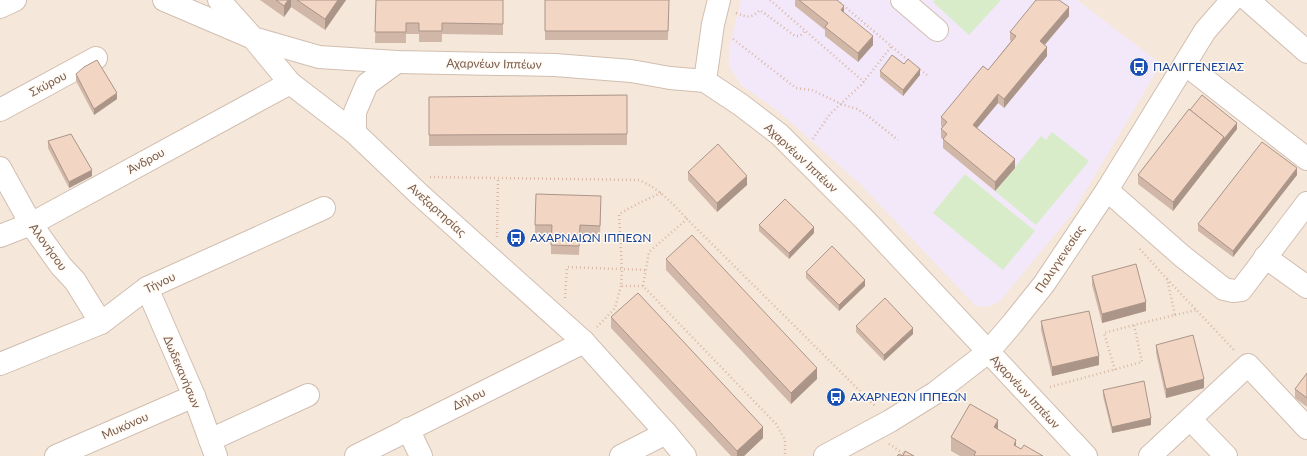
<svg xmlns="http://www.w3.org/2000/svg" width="1307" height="456" font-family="Lato,sans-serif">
<rect width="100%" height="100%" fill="#fdf6ec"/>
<rect fill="#f5e8da" x="0" y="0" width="1307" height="456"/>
<polygon fill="#f3e8fa" points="741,0 1077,0 1161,64 1072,214 999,302 987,307 976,306 861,185 778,111 741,85 729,66 730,45"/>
<g fill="#d8ecc9">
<polygon points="935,0 1001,0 969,35 933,2"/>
<polygon points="1052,132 1089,161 1036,225 995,191 1041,136 1046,140"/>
<polygon points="965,174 1035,231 1003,270 933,213"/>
</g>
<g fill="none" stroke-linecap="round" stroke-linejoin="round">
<defs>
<g id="minor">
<polyline points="164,0 253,38 290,83 355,133 419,194 584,342 666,433 685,456"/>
<polyline points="219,0 253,38 319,57 397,62 555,65 631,71 670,78 705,81 741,105 780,135 866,221 1086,456"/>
<polyline points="902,0 937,30"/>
<polyline points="1248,0 1307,52"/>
<polyline points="0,7 15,0"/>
<polyline points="1185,64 1307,159"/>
<polyline points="705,81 713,24 719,0"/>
<polyline points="0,110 96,58"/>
<polyline points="355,133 355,112 367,84 397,62"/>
<polyline points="0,168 31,224 61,266 75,281 101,323"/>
<polyline points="1107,190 1182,256 1224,289 1233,291 1241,290 1307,203"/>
<polyline points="0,236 31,224 290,83"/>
<polyline points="1265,257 1307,287"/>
<polyline points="147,288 194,396 216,456"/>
<polyline points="0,364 101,323 147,288 324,208"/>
<polyline points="1190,419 1226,456"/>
<polyline points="408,429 421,456"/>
<polyline points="210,440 308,395"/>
<polyline points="56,456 194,396"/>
<polyline points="356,456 584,342"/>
<polyline points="621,456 666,433"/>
<polyline points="825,456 890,421 935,393 988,352 1012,324 1044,284 1107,190 1205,31 1232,0"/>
<polyline points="1150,456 1248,365 1307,428"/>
</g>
</defs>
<use href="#minor" stroke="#d1beb0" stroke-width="24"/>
<g stroke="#d9b8a5" stroke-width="2.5" stroke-dasharray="1 3" stroke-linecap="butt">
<polyline points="770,0 864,82"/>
<polyline points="837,0 910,62"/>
<path d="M736,13C747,17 751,19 760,10L795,36H800L805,31"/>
<polyline points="733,39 796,88 812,90 841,104 857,109 868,116 898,140"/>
<polyline points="917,67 927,75"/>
<polyline points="813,139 830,114 861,85 891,47"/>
<path d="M430,177L639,180C660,189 672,203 687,219"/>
<polyline points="661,193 639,203 619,214 622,269 621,286 643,286 776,424 785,440 785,456"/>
<polyline points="497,237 498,177"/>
<polyline points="1167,279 1234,350"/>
<polyline points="643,286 649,252 687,219 875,406"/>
<polyline points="565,298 567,267 646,270"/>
<polyline points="1175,315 1196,310"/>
<polyline points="597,327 615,308 621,286"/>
<polyline points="1115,370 1104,333 1134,325"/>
<polyline points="1050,387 1142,362 1134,325 1175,315 1167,279 1138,247"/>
<polyline points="889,444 907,456"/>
</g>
<use href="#minor" stroke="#fff" stroke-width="22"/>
</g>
<g fill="#d1b7a8">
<polygon points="260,0 346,0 325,30 291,7 284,17"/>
<polygon points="376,0 503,0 503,35 442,34 442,42 419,42 419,34 406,34 406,43 375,43"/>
<polygon points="545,0 669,0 668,40 545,40"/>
<polygon points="795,0 837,0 844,13 873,45 858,62 825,36 825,30 795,6"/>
<polygon points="1069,16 1045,45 1047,56 1004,108 998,103 977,128 1015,168 995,191 943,148 943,139 941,138 941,129 942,127 941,126 941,117 988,70 1011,41 1010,40 1010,32"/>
<polygon points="904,64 920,75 903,96 880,77 880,71"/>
<polygon points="76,74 117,99 94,115 76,81"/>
<polygon points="627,95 627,145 429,146 429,97"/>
<polygon points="1190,110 1237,129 1173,211 1138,184 1138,175"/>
<polygon points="48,141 92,176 69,188 48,148"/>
<polygon points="688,172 747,185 717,212 688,180"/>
<polygon points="1297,175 1233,257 1198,231 1198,224"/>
<polygon points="601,205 600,235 580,234 579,255 551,254 551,234 535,234 535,225"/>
<polygon points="759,225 814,233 789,259 759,231"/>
<polygon points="666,259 817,379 791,404 666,270"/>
<polygon points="806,272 865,286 839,311 806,278"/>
<polygon points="1092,276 1146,311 1102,323 1092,285"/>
<polygon points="611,317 763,438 744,456 731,456 611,328"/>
<polygon points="1041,321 1099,365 1052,376 1041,330"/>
<polygon points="856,326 913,334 884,361 856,332"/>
<polygon points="1156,345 1204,388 1166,398 1156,353"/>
<polygon points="1307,373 1307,407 1295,398 1295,389"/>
<polygon points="1103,390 1151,425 1112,433 1103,396"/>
<polygon points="998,429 1016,446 1021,449 1043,456 960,456 951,451 951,437"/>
</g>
<g fill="#aa9588">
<polygon points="288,0 291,0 291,7 284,17 284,6"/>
<polygon points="338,0 346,0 325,30 325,19"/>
<polygon points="844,6 844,15 841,10"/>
<polygon points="1069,7 1069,16 1040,50 1040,41"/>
<polygon points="873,36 873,45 858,62 858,53"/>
<polygon points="1047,47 1047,56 1004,108 1004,99"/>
<polygon points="920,69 920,75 903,96 903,90"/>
<polygon points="117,93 117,99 94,115 94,109"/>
<polygon points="998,94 998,103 973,133 973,125"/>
<polygon points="1237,123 1237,129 1173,211 1173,202 1224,137"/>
<polygon points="1015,159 1015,168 995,191 995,182"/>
<polygon points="1297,168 1297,175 1233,257 1233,251"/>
<polygon points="92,170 92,176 69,188 69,182"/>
<polygon points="747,176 747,185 717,212 717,203"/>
<polygon points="814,227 814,233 789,259 789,253"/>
<polygon points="865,280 865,286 839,311 839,305"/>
<polygon points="1146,302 1146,311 1102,323 1102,314"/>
<polygon points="913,328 913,334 884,361 884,355"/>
<polygon points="1099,356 1099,365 1052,376 1052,367"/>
<polygon points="817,368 817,379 791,404 791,393"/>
<polygon points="1204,379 1204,388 1166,398 1166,389"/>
<polygon points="1151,418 1151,425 1112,433 1112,427"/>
<polygon points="998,420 998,434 994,427"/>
<polygon points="763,427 763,438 744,456 737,456 737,451"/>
<polygon points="1016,440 1016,454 1014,445"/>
</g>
<g fill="#f3d5c3" stroke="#aa9588">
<polygon points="276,0 288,0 284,6"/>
<polygon points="297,0 338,0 325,19"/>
<polygon points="376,0 503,0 503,24 442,23 442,31 419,31 419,23 406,23 406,32 375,32"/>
<polygon points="545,0 669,0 668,31 545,31"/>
<polygon points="799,0 837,0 844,6 841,10 873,36 858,53 825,27 828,23"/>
<polygon points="1036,0 1059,0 1069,7 1040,41 1047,47 1004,99 998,94 973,125 1015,159 995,182 943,139 947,134 941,129 947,122 941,117 983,66 988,70 1016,36 1010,32"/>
<polygon points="892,55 904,64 908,59 920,69 903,90 880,71"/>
<polygon points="97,60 117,93 94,109 76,74 84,67"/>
<polygon points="627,95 627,134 429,135 429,97"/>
<polygon points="1202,95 1237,123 1224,139 1224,137 1190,110"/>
<polygon points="1189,109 1224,137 1173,202 1138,175"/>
<polygon points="71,134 92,170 69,182 48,141"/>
<polygon points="1262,142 1297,168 1233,251 1198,224"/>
<polygon points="718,144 747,176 717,203 688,172"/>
<polygon points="536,194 601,196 600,226 580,225 579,246 551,245 552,225 535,225"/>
<polygon points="785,199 814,227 789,253 759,225"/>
<polygon points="692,235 817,368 791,393 666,259"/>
<polygon points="832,246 865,280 839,305 806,272"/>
<polygon points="1136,264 1146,302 1102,314 1092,276"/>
<polygon points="638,293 763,427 737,451 611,317"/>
<polygon points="885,298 913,328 884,355 856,326"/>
<polygon points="1089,311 1099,356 1052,367 1041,321"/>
<polygon points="1193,335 1204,379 1166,389 1156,345"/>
<polygon points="1307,373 1307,398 1295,389"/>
<polygon points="1144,381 1151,418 1112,427 1103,390"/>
<polygon points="970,404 998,420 994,427 1016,440 1014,445 1021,449 1024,445 1043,456 975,456 974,455 976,452 951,437"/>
<polygon points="905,451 914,456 897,456 899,454 903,456"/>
</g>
<defs>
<symbol id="bus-disc" viewBox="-11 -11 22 22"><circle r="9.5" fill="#1a4fb4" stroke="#fffaf3"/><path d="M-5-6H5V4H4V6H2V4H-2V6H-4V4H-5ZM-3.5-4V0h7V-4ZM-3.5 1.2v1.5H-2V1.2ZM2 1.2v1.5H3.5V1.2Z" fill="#fff"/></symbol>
</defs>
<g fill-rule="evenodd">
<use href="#bus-disc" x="1128" y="56" width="22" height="22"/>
<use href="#bus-disc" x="505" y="227" width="22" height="22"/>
<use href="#bus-disc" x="825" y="386" width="22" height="22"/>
</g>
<g text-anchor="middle" stroke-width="3" stroke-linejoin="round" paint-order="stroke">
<g font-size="12" fill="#7a5c4d" stroke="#fffaf3">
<text transform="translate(494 64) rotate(1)" y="4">Αχαρνέων Ιππέων</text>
<text transform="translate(48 84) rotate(-28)" y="4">Σκύρου</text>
<text transform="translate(801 158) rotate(43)" y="4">Αχαρνέων Ιππέων</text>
<text transform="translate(146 161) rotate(-29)" y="4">Άνδρου</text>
<text transform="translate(437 210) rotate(42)" y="4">Ανεξαρτησίας</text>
<text transform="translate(48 247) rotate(54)" y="4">Αλονήσου</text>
<text transform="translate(1060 259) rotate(-56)" y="4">Παλιγγενεσίας</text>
<text transform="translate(160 283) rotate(-26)" y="4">Τήνου</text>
<text transform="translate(182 372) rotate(67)" y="4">Δωδεκανήσων</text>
<text transform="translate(1025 392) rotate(47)" y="4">Αχαρνέων Ιππέων</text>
<text transform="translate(469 399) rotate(-26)" y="4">Δήλου</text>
<text transform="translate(125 426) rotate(-24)" y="4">Μυκόνου</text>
</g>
<g font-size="12" fill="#164399" stroke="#fffaf3" text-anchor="start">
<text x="1153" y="71">ΠΑΛΙΓΓΕΝΕΣΙΑΣ</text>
<text x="530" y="242">ΑΧΑΡΝΑΙΩΝ ΙΠΠΕΩΝ</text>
<text x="850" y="401">ΑΧΑΡΝΕΩΝ ΙΠΠΕΩΝ</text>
</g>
</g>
</svg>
